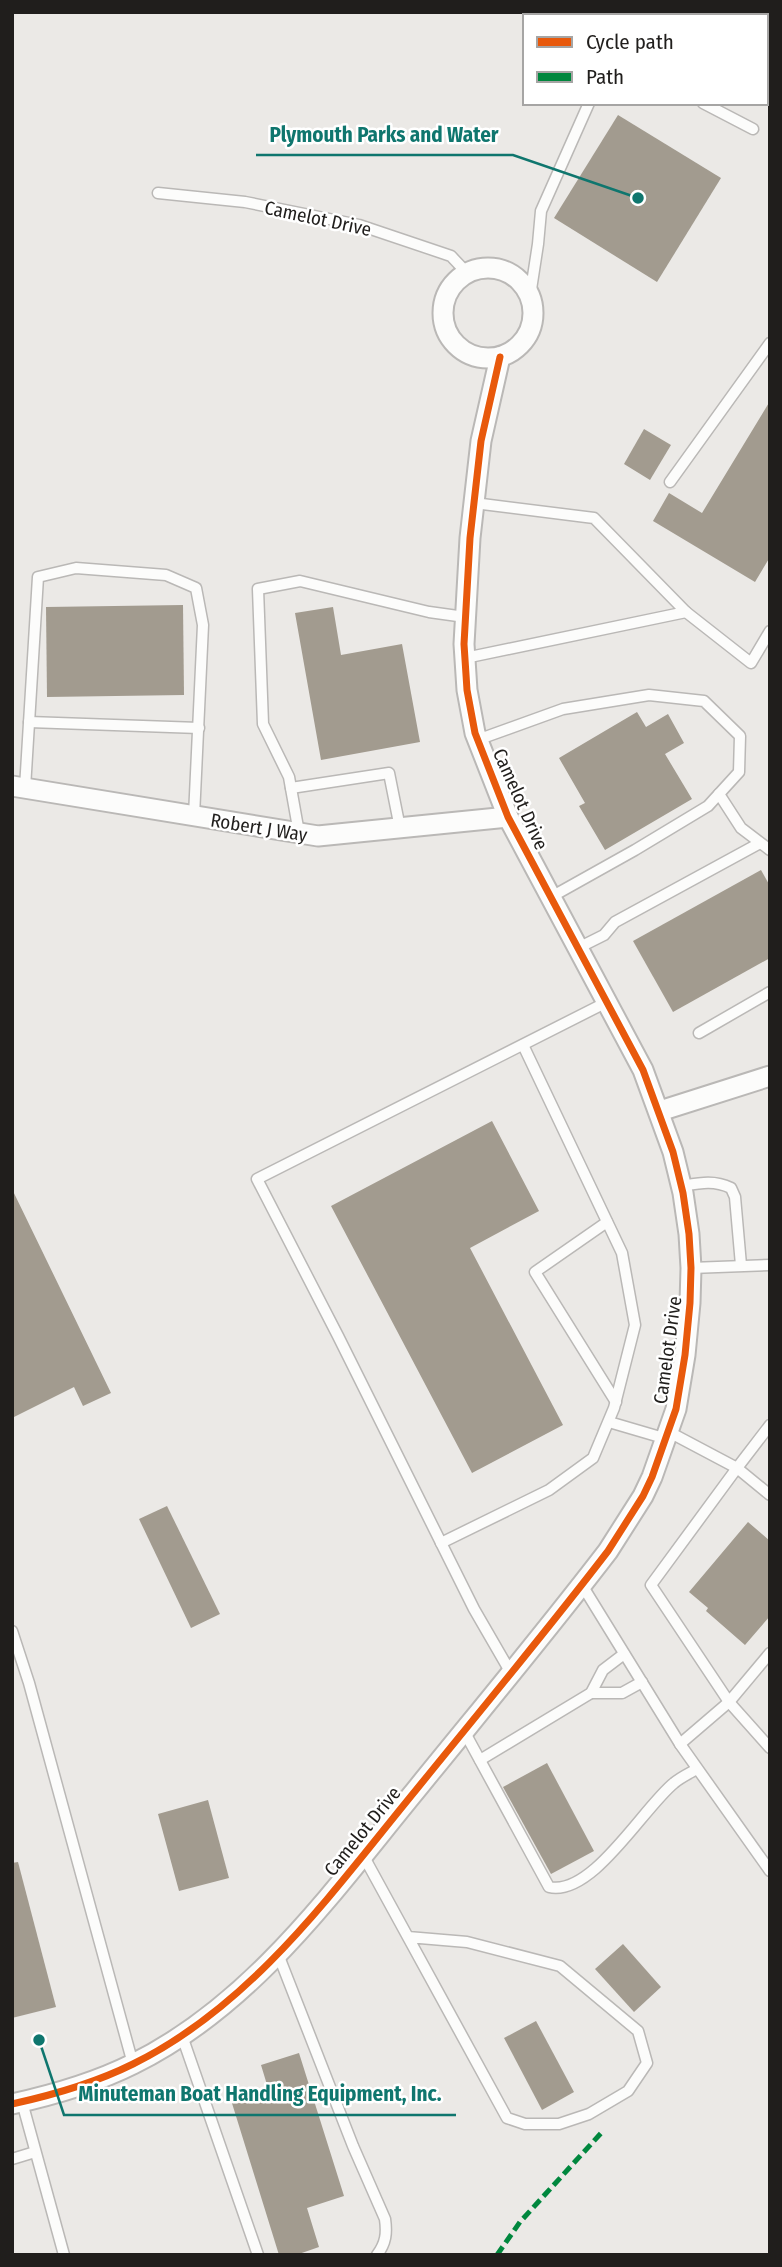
<svg xmlns="http://www.w3.org/2000/svg" width="782" height="2267" font-family="'Fira Sans Condensed',sans-serif">
<rect width="100%" height="100%" fill="#ebe9e6"/>
<g fill="#a29b8f">
<polygon points="618,115 721,178 657,282 554,218"/>
<polygon points="770,401 770,557 755,582 653,521 669,493 702,513"/>
<polygon points="644,429 671,445 650,480 624,464"/>
<polygon points="183,605 184,695 47,697 46,607"/>
<polygon points="333,607 341,655 402,644 420,742 321,760 295,613"/>
<polygon points="637,712 646,727 668,714 684,743 665,754 692,799 605,850 579,806 585,803 559,758"/>
<polygon points="761,870 770,886 770,958 673,1012 633,941"/>
<polygon points="492,1121 539,1211 470,1248 563,1425 472,1473 331,1206"/>
<polygon points="12,1189 111,1393 83,1406 74,1387 12,1418"/>
<polygon points="167,1506 220,1614 191,1628 139,1519"/>
<polygon points="748,1522 770,1541 770,1616 745,1645 706,1611 708,1608 689,1592"/>
<polygon points="547,1763 594,1851 551,1874 503,1787"/>
<polygon points="208,1800 229,1878 179,1891 158,1814"/>
<polygon points="18,1862 56,2007 12,2018 12,1863"/>
<polygon points="623,1944 661,1987 634,2012 595,1969"/>
<polygon points="536,2021 574,2092 542,2110 504,2038"/>
<polygon points="299,2053 344,2196 307,2208 319,2247 296,2255 279,2255 231,2100 268,2088 261,2065"/>
</g>
<g fill="none" stroke-linecap="round" stroke-linejoin="round">
<defs>
<g id="service">
<polyline points="565,16 567,12"/>
<polyline points="703,103 753,129"/>
<polyline points="158,193 245,202 359,225 451,256 467,273"/>
<polyline points="530,296 538,244 541,211 589,103"/>
<polyline points="670,482 770,343"/>
<polyline points="686,612 751,663 770,631"/>
<polyline points="465,658 686,612 594,518 474,503"/>
<polyline points="29,722 199,728"/>
<polyline points="477,740 563,709 649,695 704,701 740,736 739,772 708,806 635,850 551,897"/>
<polyline points="25,788 38,577 76,568 166,575 196,588 203,625 194,816"/>
<polyline points="291,788 389,773 400,828"/>
<polyline points="719,794 741,828 770,850"/>
<polyline points="299,833 289,777 263,724 258,589 300,581 429,612 465,617"/>
<polyline points="578,948 604,935 615,922 760,843"/>
<polyline points="699,1033 770,992"/>
<path d="M682,1186C700,1183 714,1180 731,1188L735,1197L741,1265"/>
<polyline points="607,1222 535,1272 616,1402"/>
<polyline points="691,1268 770,1265"/>
<polyline points="609,1422 667,1439"/>
<polyline points="669,1432 737,1468 770,1425"/>
<polyline points="770,1495 737,1468 651,1585 729,1702 770,1653"/>
<polyline points="441,1543 549,1490 593,1458 614,1408 635,1325 622,1253 523,1045"/>
<polyline points="582,1585 680,1744 770,1871"/>
<polyline points="12,1631 29,1683 133,2064"/>
<polyline points="511,1673 474,1609 338,1336 257,1179 607,1002"/>
<polyline points="591,1693 622,1693 642,1682"/>
<path d="M464,1731L549,1887C592,1897 643,1808 674,1783C681,1777 690,1773 697,1769"/>
<polyline points="680,1744 729,1702 770,1748"/>
<polyline points="480,1760 591,1693 603,1670 624,1654"/>
<polyline points="363,1855 507,2118 525,2124 559,2124 589,2114 628,2091 647,2063 638,2031 560,1966 467,1942 408,1937"/>
<path d="M278,1954L353,2146L385,2219C387,2233 386,2243 377,2255"/>
<polyline points="182,2036 258,2255"/>
<polyline points="22,2102 64,2255"/>
<polyline points="12,2159 35,2152"/>
</g>
<g id="minor">
<circle cx="488" cy="313" r="45"/>
<polyline points="12,786 318,836 508,817"/>
<polyline points="660,1111 770,1076"/>
<path d="M12,2104C53,2095 95,2083 133,2064C253,2005 333,1891 416,1790C480,1711 546,1632 608,1551L643,1496L652,1477L676,1409L685,1355L690,1303L691,1268L689,1234L683,1193L673,1152L643,1070L508,817L475,733L467,690L464,644L470,538L481,441L500,357"/>
</g>
</defs>
<use href="#service" stroke="#bab8b6" stroke-width="13"/>
<use href="#minor" stroke="#bab8b6" stroke-width="23"/>
<use href="#service" stroke="#fcfcfb" stroke-width="10"/>
<use href="#minor" stroke="#fcfcfb" stroke-width="19"/>
<polyline stroke="#00873e" stroke-width="5" stroke-dasharray="10 5" stroke-linecap="butt" points="497,2255 520,2222 603,2131"/>
<defs>
<path id="cycleway" d="M12,2104C53,2095 95,2083 133,2064C253,2005 333,1891 416,1790C480,1711 546,1632 608,1551L643,1496L652,1477L676,1409L685,1355L690,1303L691,1268L689,1234L683,1193L673,1152L643,1070L508,817L475,733L467,690L464,644L470,538L481,441L500,357"/>
</defs>
<use href="#cycleway" stroke="#fff" stroke-width="11"/>
<use href="#cycleway" stroke="#e8590c" stroke-width="7"/>
</g>
<g text-anchor="middle" stroke-width="5" stroke-linejoin="round" paint-order="stroke">
<g font-size="19" fill="#201e1c" stroke="#fff">
<text transform="translate(318 218) rotate(12)" y="7">Camelot Drive</text>
<text transform="translate(521 799) rotate(66)" y="7">Camelot Drive</text>
<text transform="translate(259 827) rotate(9)" y="7">Robert J Way</text>
<text transform="translate(667 1350) rotate(-82)" y="7">Camelot Drive</text>
<text transform="translate(362 1831) rotate(-51)" y="7">Camelot Drive</text>
</g>
</g>
<path fill="none" stroke="#0f766e" stroke-width="2.5" d="M638 198L513 155H256M39 2040L64 2115H456"/>
<g fill="#0f766e" stroke="#fff" stroke-width="2.5">
<circle cx="638" cy="198" r="7"/>
<circle cx="39" cy="2040" r="7"/>
</g>
<g font-size="21" text-anchor="middle" font-weight="bold" fill="#0f766e" stroke="#fff" stroke-width="5" stroke-linejoin="round" paint-order="stroke">
<text x="384" y="142">Plymouth Parks and Water</text>
<text x="260" y="2101">Minuteman Boat Handling Equipment, Inc.</text>
</g>
<rect width="782" height="2267" fill="none" stroke="#201e1c" stroke-width="28"/>
<rect x="523" y="14" width="245" height="91" fill="#ffffff" stroke="#a6a5a4" stroke-width="2"/>
<rect x="537" y="37" width="35" height="10" fill="#e8590c" stroke="#a6a5a4" stroke-width="2"/>
<text x="586" y="49" font-size="21" fill="#201e1c">Cycle path</text>
<rect x="537" y="72" width="35" height="10" fill="#00873e" stroke="#a6a5a4" stroke-width="2"/>
<text x="586" y="84" font-size="21" fill="#201e1c">Path</text>
</svg>
